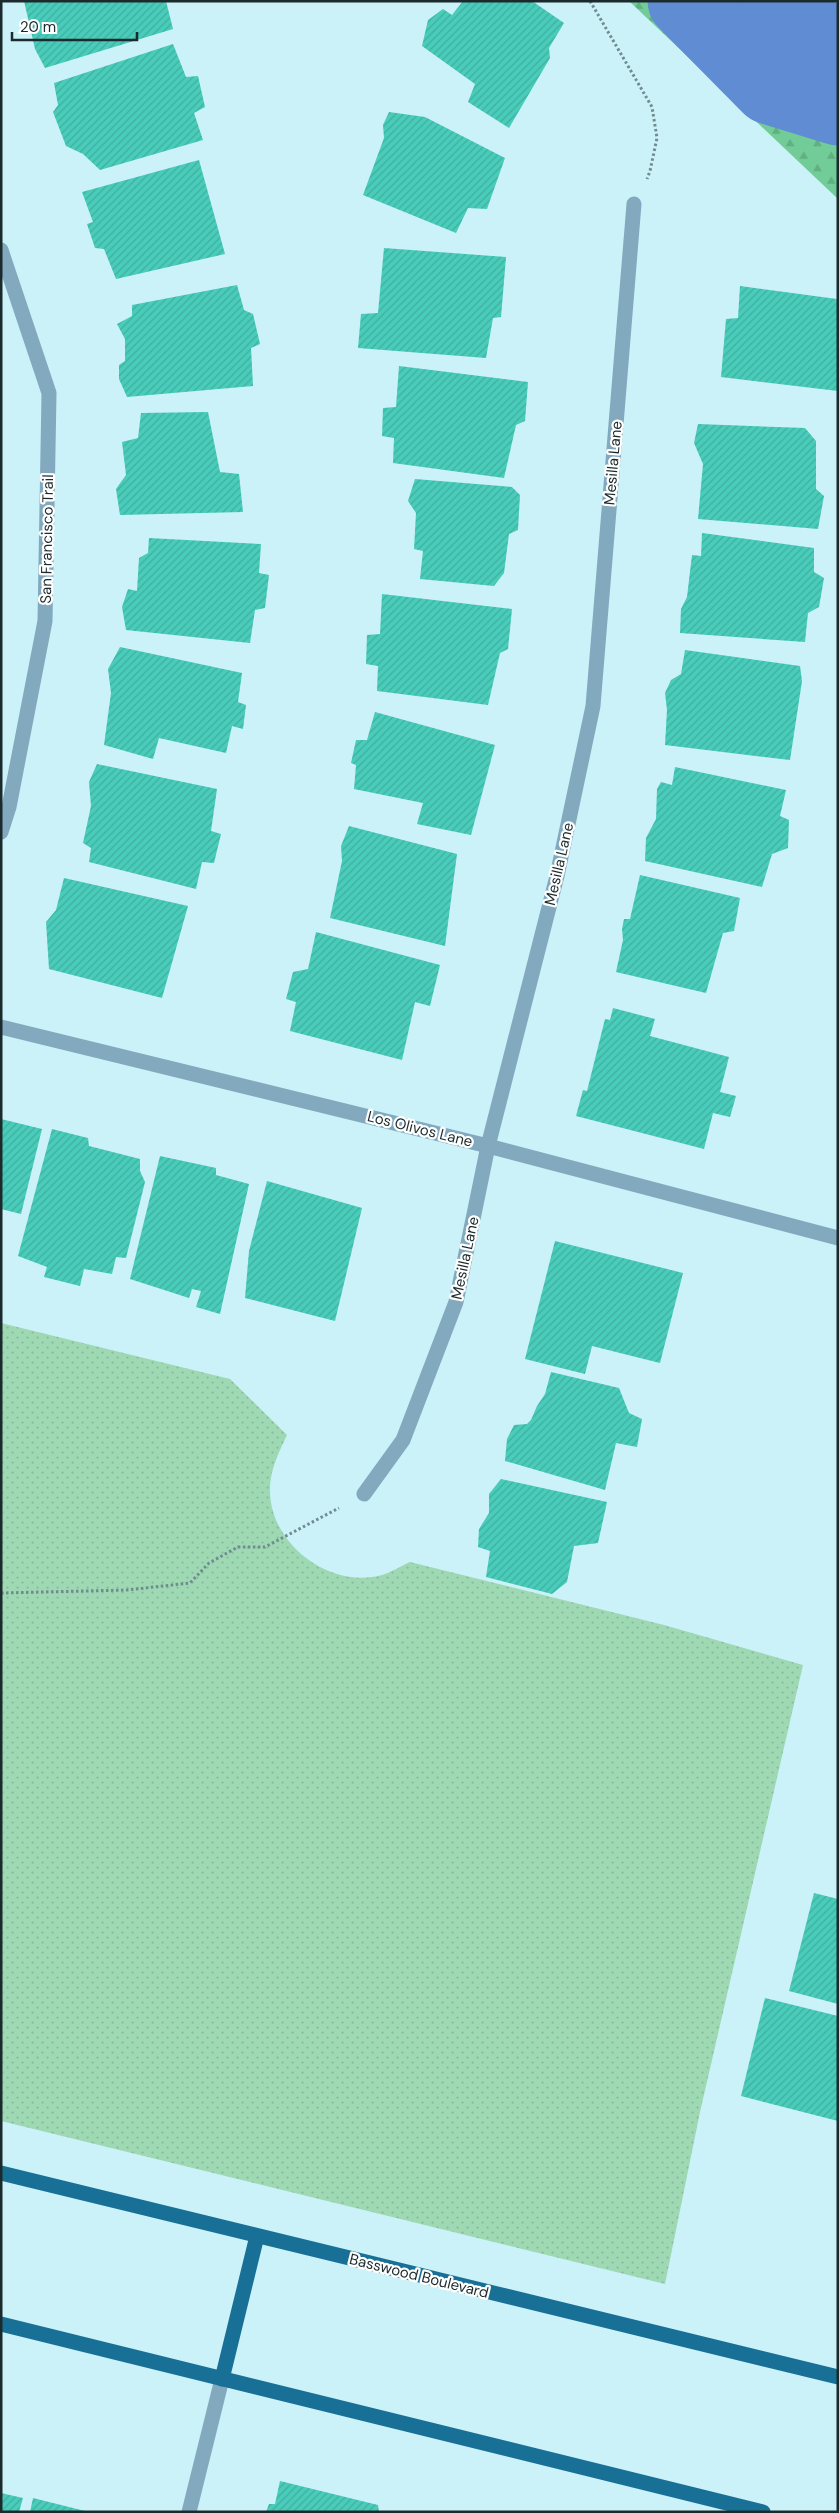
<svg xmlns="http://www.w3.org/2000/svg" width="839" height="2513" font-family="'DM Sans',sans-serif">
<defs>
<pattern id="grass-dots" width="8" height="8" patternUnits="userSpaceOnUse" patternTransform="scale(1.25)"><rect width="8" height="8" fill="#9ed9b4"/><path d="M2 2h.1M6 6h.1" fill="none" stroke="#88ba9b" stroke-width="1.8" stroke-linecap="round"/></pattern>
<pattern id="forest-firs" width="22" height="20" patternUnits="userSpaceOnUse" patternTransform="scale(1.25)"><rect width="22" height="20" fill="#71cc97"/><path d="M5 1l3.5 6h-7zM16 11l3.5 6h-7z" fill="#61af82"/></pattern>
<pattern id="building-hatch" width="6" height="6" patternUnits="userSpaceOnUse" patternTransform="scale(1.25)"><rect width="6" height="6" fill="#49ccba"/><path d="M-1 1l2-2M0 6l6-6M5 7l2-2" fill="none" stroke="#3fafa0"/></pattern>
</defs>
<rect width="100%" height="100%" fill="#caf2f8"/>
<path fill="url(#grass-dots)" d="M1,1323L230,1379L287,1435C278,1454 269,1472 270,1493C272,1546 331,1589 382,1575C392,1572 401,1566 410,1562L664,1625L803,1665L700,2112L665,2284L1,2121Z"/>
<polygon fill="url(#forest-firs)" points="629,1 838,1 838,199"/>
<polygon fill="#5f8cd2" points="716,1 834,1 838,5 838,83 825,80"/>
<g fill="none" stroke-linecap="round" stroke-linejoin="round">
<polyline stroke="#5f8cd2" stroke-width="75" points="685,1 770,87 838,108"/>
</g>
<g fill="url(#building-hatch)">
<polygon points="24,1 166,1 173,29 45,68 35,49"/>
<polygon points="463,1 532,1 564,23 549,48 550,58 509,128 468,102 475,84 422,46 428,20 443,9 452,15"/>
<polygon points="173,44 186,77 198,76 205,107 194,113 203,140 100,170 83,154 66,146 53,112 58,105 54,83"/>
<polygon points="389,112 425,117 505,158 487,209 468,208 456,233 363,195 384,138 383,125"/>
<polygon points="199,160 225,254 116,279 104,249 95,248 87,224 93,222 82,192"/>
<polygon points="384,248 506,257 501,317 493,318 486,358 358,348 361,314 378,313"/>
<polygon points="237,285 244,310 253,314 260,344 251,348 253,386 127,397 119,379 119,365 125,361 125,339 117,324 132,316 132,305"/>
<polygon points="740,286 837,299 838,391 721,377 726,319 738,318"/>
<polygon points="399,366 528,382 525,421 516,425 504,478 393,463 394,438 382,436 383,408 396,407"/>
<polygon points="208,412 220,472 239,474 243,512 120,515 116,489 126,475 122,442 138,438 141,413"/>
<polygon points="698,424 805,428 816,441 816,489 824,496 818,529 698,519 703,464 694,443"/>
<polygon points="415,479 512,487 520,495 518,530 509,534 504,573 494,586 420,579 423,551 414,549 416,513 408,501"/>
<polygon points="702,533 814,548 814,572 824,578 819,607 808,613 805,642 680,633 681,609 687,597 692,555 701,556"/>
<polygon points="149,538 261,544 259,573 269,575 265,608 255,610 250,643 126,630 122,607 128,589 137,591 139,558 148,553"/>
<polygon points="382,594 512,609 508,649 500,653 488,705 377,691 378,666 366,664 367,635 380,634"/>
<polygon points="120,647 242,673 238,702 246,705 243,729 232,726 226,753 159,738 153,759 104,745 111,693 108,669"/>
<polygon points="685,650 800,666 802,681 790,760 665,745 667,710 665,693 671,680 681,674"/>
<polygon points="375,712 495,745 471,835 417,824 423,803 354,789 356,765 351,763 356,740 367,740"/>
<polygon points="97,764 217,789 211,831 221,834 214,863 202,862 196,889 89,862 91,848 83,843 91,806 89,782"/>
<polygon points="675,767 786,790 780,816 789,820 788,848 772,854 762,887 645,861 646,838 656,819 657,789 661,782 672,785"/>
<polygon points="349,826 457,854 445,946 330,918 342,861 341,846"/>
<polygon points="640,875 740,898 734,931 723,933 706,993 616,972 623,940 622,929 624,919 630,919"/>
<polygon points="64,878 188,906 162,998 49,969 46,922 56,910"/>
<polygon points="316,932 440,965 430,1006 415,1002 402,1060 290,1031 296,1002 286,999 293,972 308,969"/>
<polygon points="613,1008 655,1019 650,1036 729,1057 720,1092 736,1096 730,1117 713,1113 704,1149 576,1116 583,1090 587,1091 605,1019 610,1020"/>
<polygon points="1,1119 42,1129 21,1214 1,1209"/>
<polygon points="52,1129 88,1138 89,1146 140,1159 140,1171 145,1182 126,1258 116,1257 112,1274 84,1269 80,1286 44,1277 47,1267 18,1256"/>
<polygon points="160,1156 216,1168 216,1175 249,1184 220,1314 196,1307 201,1291 192,1289 189,1298 130,1279"/>
<polygon points="267,1181 362,1208 335,1321 245,1298 249,1251"/>
<polygon points="555,1241 683,1273 660,1363 592,1346 585,1374 525,1359"/>
<polygon points="551,1372 619,1388 629,1413 642,1419 637,1447 616,1443 605,1490 505,1461 507,1439 514,1425 527,1424 531,1420 537,1406 545,1394"/>
<polygon points="501,1479 607,1502 598,1543 574,1546 567,1582 552,1594 486,1577 490,1551 478,1547 479,1529 489,1513 489,1494"/>
<polygon points="814,1893 838,1899 838,2004 789,1991"/>
<polygon points="765,1998 838,2016 838,2121 741,2096"/>
<polygon points="280,2481 378,2505 379,2512 266,2512 269,2504 275,2504"/>
<polygon points="1,2493 23,2498 19,2512 1,2512"/>
<polygon points="33,2498 85,2511 84,2512 30,2512"/>
</g>
<g fill="none" stroke-linecap="round" stroke-linejoin="round">
<g stroke="#708c90" stroke-width="3" stroke-dasharray="2.5 2.5" stroke-linecap="butt">
<polyline points="590,1 652,107 657,138 650,171 647,179"/>
<polyline points="1,1593 127,1590 190,1583 209,1563 238,1547 265,1547 339,1508"/>
</g>
<g stroke="#82a9be" stroke-width="15">
<polyline points="1,250 49,393 45,621 9,807 1,832"/>
<polyline points="1,1027 488,1146 838,1238"/>
<polyline points="364,1494 403,1440 456,1302 488,1146 557,876 593,706 634,204"/>
<polyline points="189,2512 222,2379"/>
</g>
<g stroke="#197097" stroke-width="15">
<polyline points="1,2173 838,2377"/>
<polyline points="1,2324 763,2512"/>
<polyline points="222,2379 257,2236"/>
</g>
</g>
<g text-anchor="middle" stroke-width="4.5" stroke-linejoin="round" paint-order="stroke">
<g font-size="15" fill="#1b2a2c" stroke="#fff">
<text transform="translate(613 463) rotate(-85)" y="5">Mesilla Lane</text>
<text transform="translate(47 539) rotate(-89)" y="5">San Francisco Trail</text>
<text transform="translate(559 864) rotate(-77)" y="5">Mesilla Lane</text>
<text transform="translate(420 1129) rotate(14)" y="5">Los Olivos Lane</text>
<text transform="translate(465 1258) rotate(-78)" y="5">Mesilla Lane</text>
<text transform="translate(419 2276) rotate(14)" y="5">Basswood Boulevard</text>
</g>
</g>
<rect width="839" height="2513" fill="none" stroke="#1b2a2c" stroke-width="5"/>
<path d="M12 32v8h125v-8" fill="none" stroke="#1b2a2c" stroke-width="2.5"/>
<text x="20" y="32" font-size="15" fill="#1b2a2c" stroke="#ffffff" stroke-width="4" paint-order="stroke">20 m</text>
</svg>
